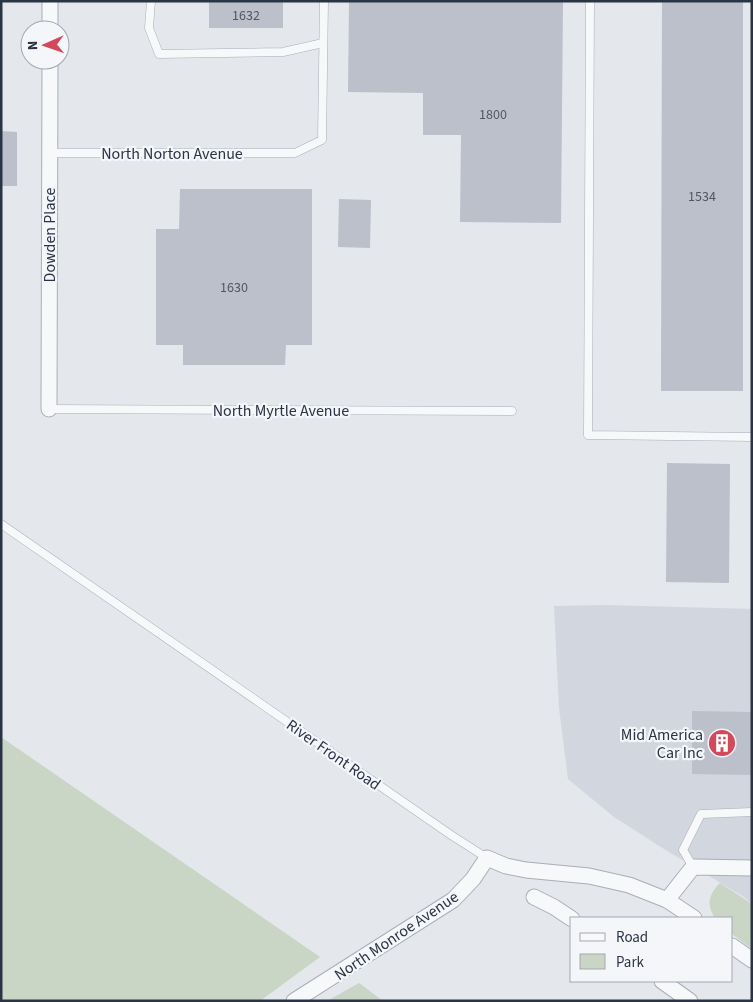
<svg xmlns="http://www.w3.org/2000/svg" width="753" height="1002" font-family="'Source Sans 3',sans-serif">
<rect width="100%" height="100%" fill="#e4e7ec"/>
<polygon fill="#d2d6de" points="606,605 752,609 752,904 744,897 664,849 614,817 568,779 559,708 554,606"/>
<g fill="#c9d6c5">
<polygon points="1,737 320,957 260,1001 1,1001"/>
<path d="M720,883L752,904V949L732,934V918H715C706,904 709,894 720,883Z"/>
<polygon points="359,983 383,1001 327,1001"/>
</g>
<g fill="#bbc0ca">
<rect x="209" y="1" width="74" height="27"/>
<polygon points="349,1 563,1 561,223 460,222 461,135 423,135 423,93 348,92"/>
<polygon points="662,1 743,1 743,391 661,391"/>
<polygon points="1,131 17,132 17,186 1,186"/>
<polygon points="180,189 312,189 312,345 286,345 285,365 183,365 183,345 156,345 156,229 179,229"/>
<polygon points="339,199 371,200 370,248 338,247"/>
<polygon points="667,463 730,464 729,583 666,582"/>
<polygon points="692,711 752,712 752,775 692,774"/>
</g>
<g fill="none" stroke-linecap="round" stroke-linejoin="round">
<defs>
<g id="service">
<polyline points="151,1 149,28 159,54 283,52 323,43"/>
<polyline points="590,1 588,435 752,437"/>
<polyline points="49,153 295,153 322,140 324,1"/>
<polyline points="49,409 512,411"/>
<polyline points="1,524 451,835 487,858"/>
<polyline points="693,867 683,850 701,814 752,812"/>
</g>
<g id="minor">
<polyline points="50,30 50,1"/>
<polyline points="49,409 50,60"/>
<polyline points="534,897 554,907 572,919"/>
<polyline points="667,900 693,867 752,868"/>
<polyline points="732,946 752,960"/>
<polyline points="662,981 690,1001"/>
<polyline points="294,1001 453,900 473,879 487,858 506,866 526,870 589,876 629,885 667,900 694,918"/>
</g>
</defs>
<use href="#service" stroke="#a9aeb7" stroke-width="9"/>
<use href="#minor" stroke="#a9aeb7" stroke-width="17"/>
<use href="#service" stroke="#f7f8fa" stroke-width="8"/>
<use href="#minor" stroke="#f7f8fa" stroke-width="15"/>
</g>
<defs>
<symbol id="building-disc" viewBox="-11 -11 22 22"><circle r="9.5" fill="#d1495b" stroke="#f4f6f9"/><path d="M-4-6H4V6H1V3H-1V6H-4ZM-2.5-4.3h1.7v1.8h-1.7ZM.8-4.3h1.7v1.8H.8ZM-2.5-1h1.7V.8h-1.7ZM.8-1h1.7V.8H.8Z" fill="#fff"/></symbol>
</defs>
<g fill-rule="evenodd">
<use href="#building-disc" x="706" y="727" width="32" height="32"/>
</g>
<g text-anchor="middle" stroke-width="4.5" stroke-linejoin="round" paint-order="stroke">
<g font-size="14" fill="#4f5766">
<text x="246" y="20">1632</text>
<text x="493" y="119">1800</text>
<text x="702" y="201">1534</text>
<text x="234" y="292">1630</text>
</g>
<g font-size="16" fill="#2b3445" stroke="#f4f6f9">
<text x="172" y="159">North Norton Avenue</text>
<text transform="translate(49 235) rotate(-90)" y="6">Dowden Place</text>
<text x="281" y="416">North Myrtle Avenue</text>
<text transform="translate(334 754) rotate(35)" y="6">River Front Road</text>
<text transform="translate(396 935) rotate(-34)" y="6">North Monroe Avenue</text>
</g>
<g font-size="16" fill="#2b3445" stroke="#f4f6f9" text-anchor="end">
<text x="703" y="740">Mid America<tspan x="703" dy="18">Car Inc</tspan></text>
</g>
</g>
<rect width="753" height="1002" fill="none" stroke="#2b3445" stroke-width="5"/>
<rect x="570" y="917" width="162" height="65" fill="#f4f6f9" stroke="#a4a8b1"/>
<rect x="580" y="933" width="25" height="8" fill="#f7f8fa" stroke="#a4a8b1"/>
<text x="616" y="942" font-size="15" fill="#2b3445">Road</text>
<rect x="580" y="954" width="25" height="15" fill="#c9d6c5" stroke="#a4a8b1"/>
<text x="616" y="967" font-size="15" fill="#2b3445">Park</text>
<g transform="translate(45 45) rotate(268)"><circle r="24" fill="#f4f6f9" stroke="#a4a8b1"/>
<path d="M0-4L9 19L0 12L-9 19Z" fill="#d1495b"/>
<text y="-8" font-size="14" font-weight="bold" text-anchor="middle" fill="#2b3445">N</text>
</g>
</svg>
